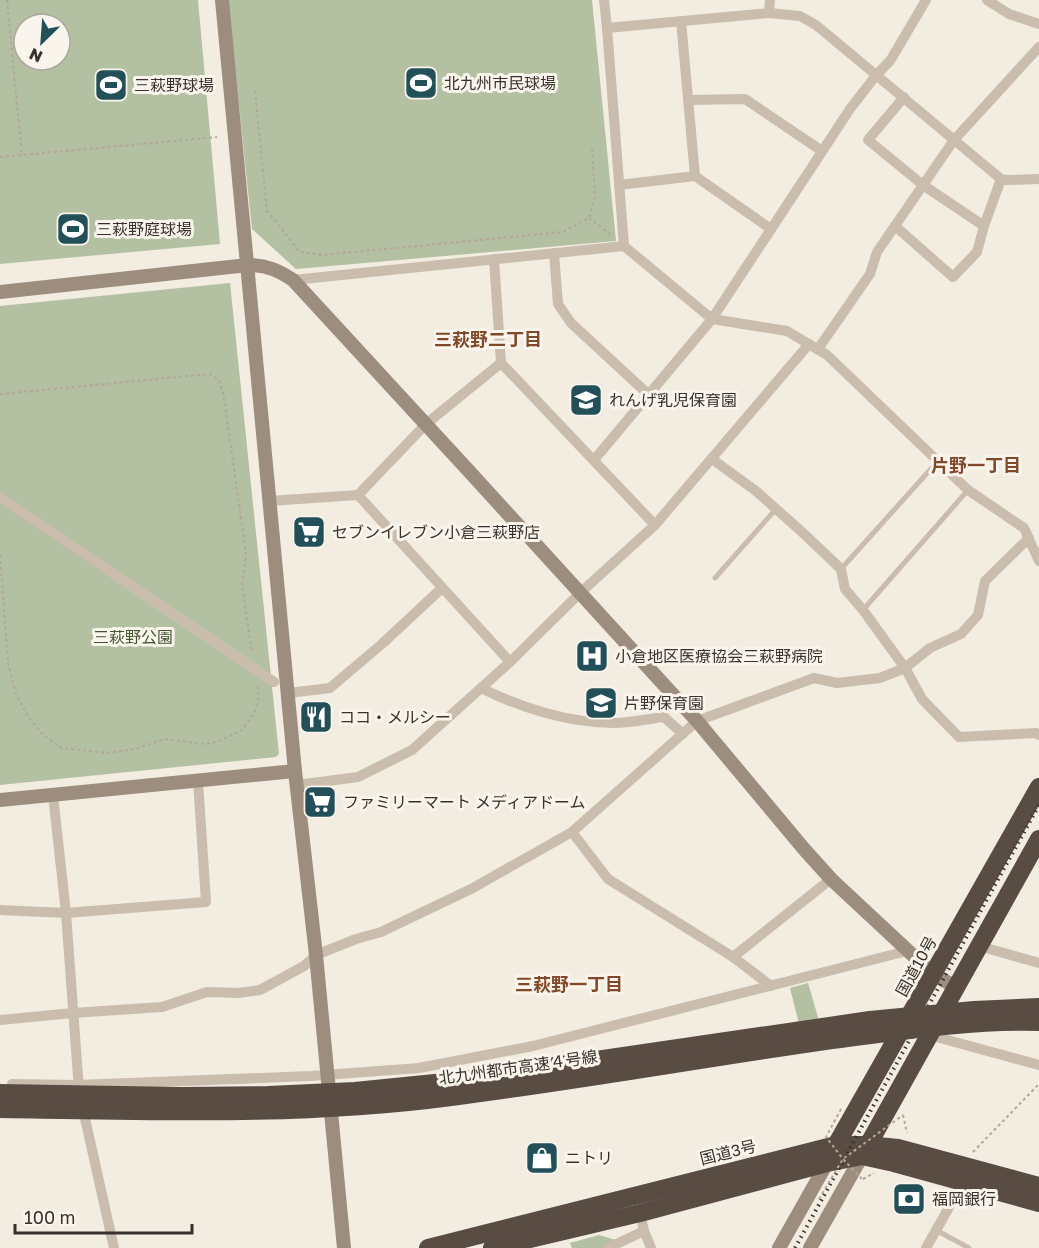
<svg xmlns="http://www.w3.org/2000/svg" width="1039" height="1248" font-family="'Golos Text','Noto Sans JP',sans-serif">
<rect width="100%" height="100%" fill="#f2ece1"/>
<g fill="#b3c0a1" fill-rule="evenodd">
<path d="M0,0H198L220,244L0,264ZM24,24H60V60H24Z"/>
<polygon points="228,0 592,0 616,241 296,269 252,229"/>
<polygon points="230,283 279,754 276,757 0,785 0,306"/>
<polygon points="808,983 827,1048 806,1051 790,988"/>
<polygon points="599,1235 619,1241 603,1248 572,1248 570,1243"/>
</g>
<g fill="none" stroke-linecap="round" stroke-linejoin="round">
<g stroke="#b5a797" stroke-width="2" stroke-dasharray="3 3" stroke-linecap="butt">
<polyline points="7,0 22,155"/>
<polyline points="255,91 267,211 300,252 322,255 563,232 589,218 595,197 592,146"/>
<polyline points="0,157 217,137"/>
<polyline points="589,218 612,236"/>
<polyline points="0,394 210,374 219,380 223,392 246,554 242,585 252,653"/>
<polyline points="0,555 8,663 16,694 29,718 44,736 62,748 107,753 135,749 165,739 207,744 219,741 242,730 254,714 259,697 257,683"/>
<polyline points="903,1115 907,1133"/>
<polyline points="973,1152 1039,1084"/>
<polyline points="863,1179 874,1173"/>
</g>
<g stroke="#cabdad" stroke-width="5">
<polyline points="841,569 938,461"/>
<polyline points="715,578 776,509"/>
<polyline points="863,610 968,490"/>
<polyline points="936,1230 969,1248"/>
</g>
<g stroke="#cabdad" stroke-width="10">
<polyline points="604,0 607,28 624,246"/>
<polyline points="987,0 1009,14 1039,24"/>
<polyline points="769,13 770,0"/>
<polyline points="681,21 695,176"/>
<polyline points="607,28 769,13 800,16 816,25 1001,179 1006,180 1039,179"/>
<polyline points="904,97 868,140 923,185 984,226 1001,179"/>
<polyline points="688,100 745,99 822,151"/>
<polyline points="619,185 695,176 771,229"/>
<polyline points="895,226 953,277 977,252 984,226"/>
<polyline points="554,253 558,304 571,323 649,395"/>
<polyline points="494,259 501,363 655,525"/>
<polyline points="293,280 624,246 712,319 787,331 827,355 968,490 1024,528 1039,561"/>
<polyline points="818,349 870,274 877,252 954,140 1039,47"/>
<polyline points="712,459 756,491 802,532 841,569 845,589 863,610 905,668 922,699 959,737 1036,733 1039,735"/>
<polyline points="594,460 712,319 850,109 877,74 890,61 926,0"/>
<polyline points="358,495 510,662"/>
<polyline points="0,497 274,682"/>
<polyline points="269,501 358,495 426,424 501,363"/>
<path d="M481,688C521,708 569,723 614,723C630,723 648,719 664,717L683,734"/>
<polyline points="288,693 330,688 383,643 442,588"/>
<polyline points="297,785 358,777 412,750 510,662 580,593 655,525 809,344"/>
<polyline points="53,795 66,913 79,1090"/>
<polyline points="572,832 608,879 733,957 771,986"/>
<polyline points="0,910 66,913 206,902 198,781"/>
<polyline points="979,946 1039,963"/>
<polyline points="733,957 831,879"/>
<polyline points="0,1020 73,1013 162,1007 207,992 239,993 260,990 304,966 316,955 356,939 381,932 471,889 572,832 697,721 814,678 837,683 880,678 905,668 930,648 961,634 978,615 985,581 1029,538"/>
<polyline points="929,1035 1039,1065"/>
<polyline points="12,1084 78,1085 311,1076 419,1068 533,1046 907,951"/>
<polyline points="82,1105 114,1248"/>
<polyline points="644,1231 651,1248"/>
<polyline points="608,1248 644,1231 640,1213"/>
<polyline points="926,1248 956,1195 961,1182"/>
</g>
<g stroke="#9d8d7f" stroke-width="14">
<polyline points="222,0 295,771 316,955 344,1248"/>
<path d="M0,292L248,265C266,265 278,270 293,280L467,469L697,721L804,849L831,879L934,975L956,987"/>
<polyline points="0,800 295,771"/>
<polyline points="779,1248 827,1163"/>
<polyline points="810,1248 862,1156"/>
</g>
<g stroke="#594c43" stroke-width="18">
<polyline points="831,1154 1039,787"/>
<polyline points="863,1154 1039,839"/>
<polyline points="428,1248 836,1145 868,1145 898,1148 1039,1186"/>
<polyline points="492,1248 640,1213 827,1163 862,1156 894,1163 1039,1203"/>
</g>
<polyline stroke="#39312b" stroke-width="4" stroke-dasharray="1.5 4.5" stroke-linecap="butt" points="795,1248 1039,805"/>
<g stroke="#b5a797" stroke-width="2" stroke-dasharray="3 3" stroke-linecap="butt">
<polyline points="841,1109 826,1137 843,1159 862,1179"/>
<polyline points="819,1199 843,1159 903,1115"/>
</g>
<g stroke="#594c43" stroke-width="18">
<polyline points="0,1093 180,1096 268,1095 355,1091 445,1082 870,1020 974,1010 1039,1007"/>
<path d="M0,1109C150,1111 301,1117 451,1097C576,1081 700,1059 825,1041C896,1032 967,1020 1039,1022"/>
</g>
</g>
<defs>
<symbol id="stadium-square" viewBox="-11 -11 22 22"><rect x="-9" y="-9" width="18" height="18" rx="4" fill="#234f58" stroke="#f9f5ed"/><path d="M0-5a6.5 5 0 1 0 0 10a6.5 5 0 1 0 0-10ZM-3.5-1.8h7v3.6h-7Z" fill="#fff"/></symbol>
<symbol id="school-square" viewBox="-11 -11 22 22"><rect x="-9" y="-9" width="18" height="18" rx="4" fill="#234f58" stroke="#f9f5ed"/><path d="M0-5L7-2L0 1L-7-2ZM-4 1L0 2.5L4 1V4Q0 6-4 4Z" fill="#fff"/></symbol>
<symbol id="supermarket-square" viewBox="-11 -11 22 22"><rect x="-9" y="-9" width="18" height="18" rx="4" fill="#234f58" stroke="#f9f5ed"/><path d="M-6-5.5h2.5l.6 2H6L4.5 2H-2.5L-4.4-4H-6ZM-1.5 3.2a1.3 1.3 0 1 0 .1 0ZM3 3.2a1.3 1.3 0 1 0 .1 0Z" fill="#fff"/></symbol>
<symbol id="hospital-square" viewBox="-11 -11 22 22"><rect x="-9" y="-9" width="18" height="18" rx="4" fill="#234f58" stroke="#f9f5ed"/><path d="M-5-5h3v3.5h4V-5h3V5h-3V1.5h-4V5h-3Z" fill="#fff"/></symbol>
<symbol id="restaurant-square" viewBox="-11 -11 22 22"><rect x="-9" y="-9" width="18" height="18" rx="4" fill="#234f58" stroke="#f9f5ed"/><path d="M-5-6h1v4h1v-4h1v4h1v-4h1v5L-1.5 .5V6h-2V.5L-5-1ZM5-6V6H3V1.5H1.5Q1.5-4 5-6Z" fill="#fff"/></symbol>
<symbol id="shop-square" viewBox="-11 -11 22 22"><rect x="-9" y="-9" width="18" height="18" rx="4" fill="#234f58" stroke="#f9f5ed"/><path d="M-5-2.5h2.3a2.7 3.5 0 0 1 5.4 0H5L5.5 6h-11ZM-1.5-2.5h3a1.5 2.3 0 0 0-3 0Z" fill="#fff"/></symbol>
<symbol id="bank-square" viewBox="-11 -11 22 22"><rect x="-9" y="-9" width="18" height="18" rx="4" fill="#234f58" stroke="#f9f5ed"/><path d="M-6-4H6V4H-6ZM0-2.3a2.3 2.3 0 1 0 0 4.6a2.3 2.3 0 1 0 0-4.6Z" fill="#fff"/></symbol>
</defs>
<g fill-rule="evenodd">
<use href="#stadium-square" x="402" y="64" width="38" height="38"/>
<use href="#stadium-square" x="92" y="66" width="38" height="38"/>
<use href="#stadium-square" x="54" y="210" width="38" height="38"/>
<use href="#school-square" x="567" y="381" width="38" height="38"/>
<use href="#supermarket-square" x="290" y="513" width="38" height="38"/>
<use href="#hospital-square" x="573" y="637" width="38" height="38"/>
<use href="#school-square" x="582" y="684" width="38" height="38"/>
<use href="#restaurant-square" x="297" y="698" width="38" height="38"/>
<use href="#supermarket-square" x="301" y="783" width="38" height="38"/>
<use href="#shop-square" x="523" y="1139" width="38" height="38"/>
<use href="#bank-square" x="890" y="1180" width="38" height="38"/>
</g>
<g text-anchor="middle" stroke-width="6" stroke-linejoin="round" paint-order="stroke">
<g font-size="16" fill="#39312b" stroke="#f9f5ed" text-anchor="start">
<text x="444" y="89">北九州市民球場</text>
<text x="134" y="91">三萩野球場</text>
<text x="96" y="235">三萩野庭球場</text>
<text x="609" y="406">れんげ乳児保育園</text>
<text x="332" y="538">セブンイレブン小倉三萩野店</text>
<text x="615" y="662">小倉地区医療協会三萩野病院</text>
<text x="624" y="709">片野保育園</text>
<text x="339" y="723">ココ・メルシー</text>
<text x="343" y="808">ファミリーマート メディアドーム</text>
<text x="565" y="1164">ニトリ</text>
<text x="932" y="1205">福岡銀行</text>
</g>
<g font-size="16" fill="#445531" stroke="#f9f5ed">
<text x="133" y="643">三萩野公園</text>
</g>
<g font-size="16" fill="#39312b" stroke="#f9f5ed">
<text transform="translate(916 966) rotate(-61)" y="6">国道10号</text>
<text transform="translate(518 1067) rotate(-8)" y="6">北九州都市高速４号線</text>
<text transform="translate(728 1152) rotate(-14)" y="6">国道3号</text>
</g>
<g font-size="18" font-weight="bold" fill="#82482a" stroke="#f9f5ed">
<text x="488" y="346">三萩野二丁目</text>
<text x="976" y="472">片野一丁目</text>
<text x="569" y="991">三萩野一丁目</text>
</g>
</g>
<g transform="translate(42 42) rotate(205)"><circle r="28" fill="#f9f5ed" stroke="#aca79f" stroke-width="1.5"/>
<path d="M0-4.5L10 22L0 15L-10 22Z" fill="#234f58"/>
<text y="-9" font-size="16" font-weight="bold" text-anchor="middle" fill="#39312b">N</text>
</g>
<path d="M15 1224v9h177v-9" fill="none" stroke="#39312b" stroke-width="3"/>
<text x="24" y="1224" font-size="18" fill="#39312b" stroke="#f9f5ed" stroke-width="4.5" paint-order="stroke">100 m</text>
</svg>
